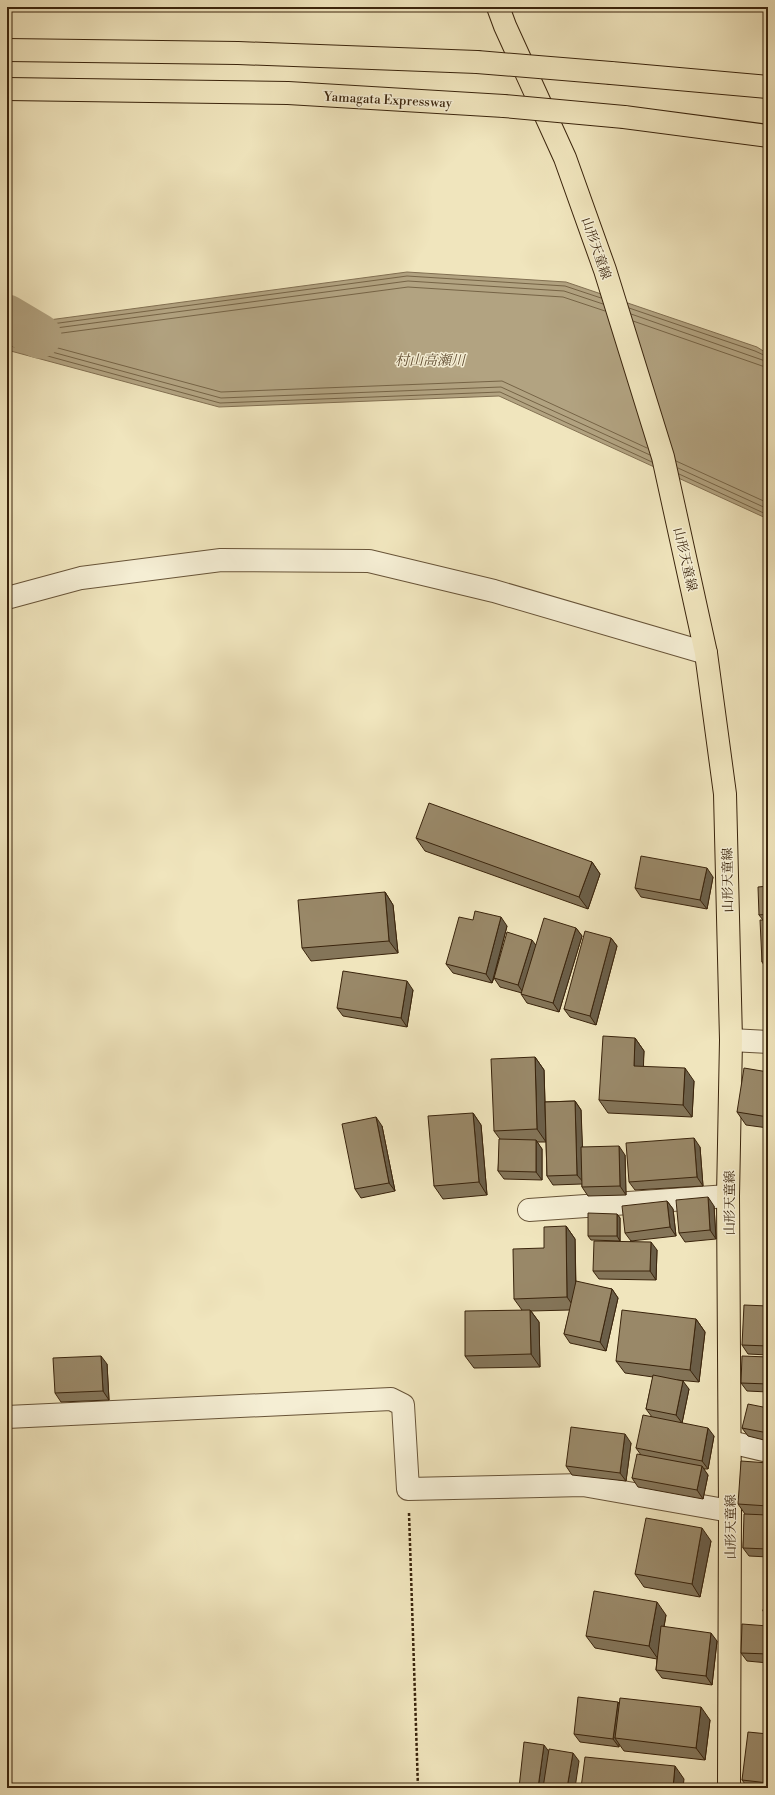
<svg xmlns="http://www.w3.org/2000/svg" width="775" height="1795" font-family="'Libre Bodoni','Noto Serif JP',serif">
<rect width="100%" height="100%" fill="#f0e5bd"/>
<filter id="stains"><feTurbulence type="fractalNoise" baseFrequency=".005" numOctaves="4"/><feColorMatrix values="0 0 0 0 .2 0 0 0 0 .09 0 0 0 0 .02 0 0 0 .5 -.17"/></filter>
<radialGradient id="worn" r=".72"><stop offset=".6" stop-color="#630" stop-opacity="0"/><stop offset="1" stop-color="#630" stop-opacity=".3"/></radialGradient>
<polygon fill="#b2a381" stroke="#827052" points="407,272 566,282 757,347 768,354 768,519 499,396 219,407 7,350 7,345 19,324"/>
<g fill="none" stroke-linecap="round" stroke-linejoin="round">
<g stroke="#766446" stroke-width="1">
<polyline points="601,298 565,286 407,276 22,328 11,346 220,403 500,392 652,462"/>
<polyline points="603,304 564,291 408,281 26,332 19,343 221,398 501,387 650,455"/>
<polyline points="629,308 755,351 768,357"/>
<polyline points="605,311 563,297 408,287 32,337 30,340 32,341 221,392 502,381 647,448"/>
<polyline points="631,314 768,362"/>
<polyline points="633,321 768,368"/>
<polyline points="676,461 768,503"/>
<polyline points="678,468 768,509"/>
<polyline points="679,474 768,515"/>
</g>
<polyline stroke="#b2a381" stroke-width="45" points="7,317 39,336"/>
<defs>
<g id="minor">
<polyline points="7,598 81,578 221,560 369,561 494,591 706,653"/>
<polyline points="731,1040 768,1042"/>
<polyline points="529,1210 728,1196"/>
<polyline points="7,1417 391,1399 403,1405 408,1489 583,1485 730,1511"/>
<polyline points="730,1442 768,1451"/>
</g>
<polyline id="major" points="498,7 505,26 565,158 605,270 663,457 706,653 725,794 731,1040 728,1196 730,1511 729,1788"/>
<g id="highway">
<polyline points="7,50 238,53 477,62"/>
<polyline points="611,73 768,87"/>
<polyline points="7,89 288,93 504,106"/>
<polyline points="624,117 768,136"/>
</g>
</defs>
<use href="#minor" stroke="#685438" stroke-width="24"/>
<use href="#major" stroke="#3a240c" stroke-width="24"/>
<use href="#highway" stroke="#3a240c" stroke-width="24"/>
<polyline stroke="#3a240c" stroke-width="2.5" stroke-dasharray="3 2" stroke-linecap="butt" points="409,1513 418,1788"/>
<use href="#minor" stroke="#f5eed4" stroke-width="22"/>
<use href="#major" stroke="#f0e5bd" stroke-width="22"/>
<use href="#highway" stroke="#f0e5bd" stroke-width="22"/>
<defs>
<g id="highway-bridge">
<polyline points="477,62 611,73"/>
<polyline points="504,106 624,117"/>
</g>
</defs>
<use href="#highway-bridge" stroke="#3a240c" stroke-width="24" stroke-linecap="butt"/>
<use href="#highway-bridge" stroke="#f0e5bd" stroke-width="22"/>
</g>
<g fill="#847559" stroke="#3a240c">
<polygon points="416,838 592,862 600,874 588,909 425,851"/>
<polygon points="713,877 707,909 641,897 635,888"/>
<polygon points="768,886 768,971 762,962 763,920 759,915"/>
<polygon points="385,892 393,905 398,953 311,961 302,948"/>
<polygon points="473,920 507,926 495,973 536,945 576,928 582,936 559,1012 527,1003 521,994 522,993 500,987 494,978 492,983 453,973 446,964"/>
<polygon points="611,938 617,946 596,1025 570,1017 564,1009"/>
<polygon points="413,990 407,1027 343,1016 337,1008"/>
<polygon points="635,1038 644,1051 643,1066 694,1081 692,1117 608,1113 599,1100"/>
<polygon points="535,1057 544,1070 545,1102 575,1101 581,1110 582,1147 625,1155 626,1195 588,1196 582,1187 582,1184 553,1185 547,1176 546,1142 537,1142 542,1149 542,1180 504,1179 498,1171 500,1139 494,1131"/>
<polygon points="768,1072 768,1128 746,1125 737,1112"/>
<polygon points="473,1113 481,1125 487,1195 443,1199 434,1186"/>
<polygon points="382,1126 395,1191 361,1198 355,1189"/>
<polygon points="700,1147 703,1186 635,1190 629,1182"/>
<polygon points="667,1201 673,1209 676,1236 631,1241 657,1250 656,1280 599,1279 593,1271 631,1241 625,1233"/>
<polygon points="714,1206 716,1239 685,1242 679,1233"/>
<polygon points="617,1214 620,1218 620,1241 591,1240 588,1236"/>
<polygon points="566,1226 575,1239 576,1284 612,1289 618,1298 606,1351 570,1343 564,1334 570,1310 531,1311 539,1322 540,1367 474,1368 465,1356 522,1310 514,1299 544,1248"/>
<polygon points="768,1306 768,1355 748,1354 742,1345"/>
<polygon points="696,1319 705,1332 699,1382 677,1380 689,1389 682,1423 714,1436 708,1469 703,1469 708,1475 703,1499 638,1487 632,1478 641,1455 636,1448 652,1417 646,1409 653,1377 625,1373 616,1361"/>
<polygon points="768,1357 768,1392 747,1391 741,1383"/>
<polygon points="107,1364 109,1400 61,1402 55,1393"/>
<polygon points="768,1408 768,1441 748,1436 742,1428"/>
<polygon points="631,1443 626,1481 572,1475 566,1466"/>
<polygon points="768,1463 768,1557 749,1556 743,1548 745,1514 738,1504"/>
<polygon points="711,1541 700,1597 644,1587 635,1574"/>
<polygon points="768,1589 768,1618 763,1611"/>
<polygon points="666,1615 664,1627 717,1641 712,1685 662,1678 656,1670 657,1659 595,1648 586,1636"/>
<polygon points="768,1626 768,1663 747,1661 741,1653"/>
<polygon points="619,1704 710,1720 705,1760 624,1751 619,1744 619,1747 580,1742 574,1734"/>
<polygon points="768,1734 768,1788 748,1788 742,1780"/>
</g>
<g fill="#6b5f49" stroke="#3a240c">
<polygon points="592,862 600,874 588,909 579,897"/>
<polygon points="707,868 713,877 707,909 700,900"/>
<polygon points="385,892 393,905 398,953 389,941"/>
<polygon points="501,917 507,926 492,983 486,974"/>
<polygon points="576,928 582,936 559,1012 553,1003"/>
<polygon points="611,938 617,946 596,1025 590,1016"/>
<polygon points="532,940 538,948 524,994 518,985"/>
<polygon points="407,981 413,990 407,1027 401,1018"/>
<polygon points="635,1038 644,1051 643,1078 634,1066"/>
<polygon points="535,1057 544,1070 546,1142 537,1129"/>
<polygon points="685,1068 694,1081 692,1117 683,1105"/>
<polygon points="575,1101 581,1110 584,1183 577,1175"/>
<polygon points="473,1113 481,1125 487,1195 479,1182"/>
<polygon points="376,1117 382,1126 395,1191 389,1183"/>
<polygon points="694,1138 700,1147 703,1186 697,1177"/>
<polygon points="536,1140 542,1149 542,1180 536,1172"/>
<polygon points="619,1146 625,1155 626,1195 620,1186"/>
<polygon points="708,1197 714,1206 716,1239 710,1230"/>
<polygon points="667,1201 673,1209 676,1236 670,1227"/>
<polygon points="617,1214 620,1218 620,1241 617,1236"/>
<polygon points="566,1226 575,1239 576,1310 567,1297"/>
<polygon points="651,1242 657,1250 656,1280 650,1271"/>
<polygon points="612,1289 618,1298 606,1351 600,1342"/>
<polygon points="530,1310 539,1322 540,1367 531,1354"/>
<polygon points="696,1319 705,1332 699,1382 690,1370"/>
<polygon points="101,1356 107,1364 109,1400 103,1391"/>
<polygon points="683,1381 689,1389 682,1423 676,1415"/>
<polygon points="708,1428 714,1436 708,1469 702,1461"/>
<polygon points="625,1434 631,1443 626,1481 620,1473"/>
<polygon points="702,1466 708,1475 703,1499 697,1490"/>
<polygon points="702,1528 711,1541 700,1597 692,1584"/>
<polygon points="657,1602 666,1615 658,1659 649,1646"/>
<polygon points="711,1633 717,1641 712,1685 706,1676"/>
<polygon points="618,1702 624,1710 615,1738 619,1744 619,1747 613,1739"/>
<polygon points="701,1707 710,1720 705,1760 696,1748"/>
<polygon points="544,1745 550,1753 546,1788 538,1788"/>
<polygon points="573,1753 579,1761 575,1788 567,1788"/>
<polygon points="675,1766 684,1779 683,1788 673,1788"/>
</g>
<g fill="#998868" stroke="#3a240c">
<polygon points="429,803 592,862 579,897 416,838"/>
<polygon points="641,856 707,868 700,900 635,888"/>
<polygon points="768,886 768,914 759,915 758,887"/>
<polygon points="385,892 389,941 302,948 298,900"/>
<polygon points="475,911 501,917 486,974 446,964 459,917 473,920"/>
<polygon points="544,918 576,928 553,1003 521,994"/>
<polygon points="760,920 768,920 768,962 762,962"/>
<polygon points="585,931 611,938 590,1016 564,1009"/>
<polygon points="507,932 532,940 518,985 494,978"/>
<polygon points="343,971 407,981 401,1018 337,1008"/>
<polygon points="603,1036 635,1038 634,1066 685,1068 683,1105 599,1100"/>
<polygon points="535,1057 537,1129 494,1131 491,1059"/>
<polygon points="744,1068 768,1072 768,1117 737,1112"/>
<polygon points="575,1101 577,1175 547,1176 545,1102"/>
<polygon points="473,1113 479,1182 434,1186 428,1116"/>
<polygon points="376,1117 389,1183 355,1189 342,1124"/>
<polygon points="694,1138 697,1177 629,1182 626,1143"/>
<polygon points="499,1139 536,1140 536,1172 498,1171"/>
<polygon points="619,1146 620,1186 582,1187 581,1147"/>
<polygon points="708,1197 710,1230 679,1233 676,1200"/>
<polygon points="667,1201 670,1227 625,1233 622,1206"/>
<polygon points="588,1213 617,1214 617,1236 588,1236"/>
<polygon points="566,1226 567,1297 514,1299 513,1249 544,1248 544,1227"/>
<polygon points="594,1241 651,1242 650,1271 593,1271"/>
<polygon points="576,1281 612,1289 600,1342 564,1334"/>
<polygon points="744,1305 768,1306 768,1346 742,1345"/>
<polygon points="530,1310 531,1354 465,1356 465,1311"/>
<polygon points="622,1310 696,1319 690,1370 616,1361"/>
<polygon points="101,1356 103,1391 55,1393 53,1358"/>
<polygon points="742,1356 768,1357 768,1384 741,1383"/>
<polygon points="653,1375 683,1381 676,1415 646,1409"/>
<polygon points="748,1404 768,1408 768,1433 742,1428"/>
<polygon points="643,1415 708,1428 702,1461 636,1448"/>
<polygon points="571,1427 625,1434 620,1473 566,1466"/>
<polygon points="637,1454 702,1466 697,1490 632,1478"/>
<polygon points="741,1461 768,1463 768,1506 738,1504"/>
<polygon points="744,1514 768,1515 768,1549 743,1548"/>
<polygon points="646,1518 702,1528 692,1584 635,1574"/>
<polygon points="768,1589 768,1612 763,1611"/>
<polygon points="594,1591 657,1602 649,1646 586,1636"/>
<polygon points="742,1624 768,1626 768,1654 741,1653"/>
<polygon points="661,1626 711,1633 706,1676 656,1670"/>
<polygon points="578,1697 618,1702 613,1739 574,1734"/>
<polygon points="768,1697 768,1712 766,1712"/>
<polygon points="620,1698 701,1707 696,1748 615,1738"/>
<polygon points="748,1732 768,1734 768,1783 742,1780"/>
<polygon points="524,1742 544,1745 538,1788 519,1788"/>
<polygon points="549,1749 573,1753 567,1788 543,1788"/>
<polygon points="585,1757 675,1766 673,1788 581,1788"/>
</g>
<g text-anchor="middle" stroke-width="3" stroke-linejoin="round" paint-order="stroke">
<g font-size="13" fill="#3a240c" stroke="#f5eed4">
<text transform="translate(388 99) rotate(3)" y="5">Yamagata Expressway</text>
<text transform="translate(597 248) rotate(71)" y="5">山形天童線</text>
<text transform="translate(686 559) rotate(77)" y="5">山形天童線</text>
<text transform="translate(727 880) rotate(-91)" y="5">山形天童線</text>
<text transform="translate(729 1203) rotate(-90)" y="5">山形天童線</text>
<text transform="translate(730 1527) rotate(-90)" y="5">山形天童線</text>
</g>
<g font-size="14" font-style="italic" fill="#645035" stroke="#f5eed4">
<text x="430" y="365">村山高瀬川</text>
</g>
</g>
<rect width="775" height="1795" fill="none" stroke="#f0e5bd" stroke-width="24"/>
<rect x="8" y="8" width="759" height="1779" fill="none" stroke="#3a240c" stroke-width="2"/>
<rect x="12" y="12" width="751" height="1771" fill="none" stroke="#3a240c"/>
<rect width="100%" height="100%" filter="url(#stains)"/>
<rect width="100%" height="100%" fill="url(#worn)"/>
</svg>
